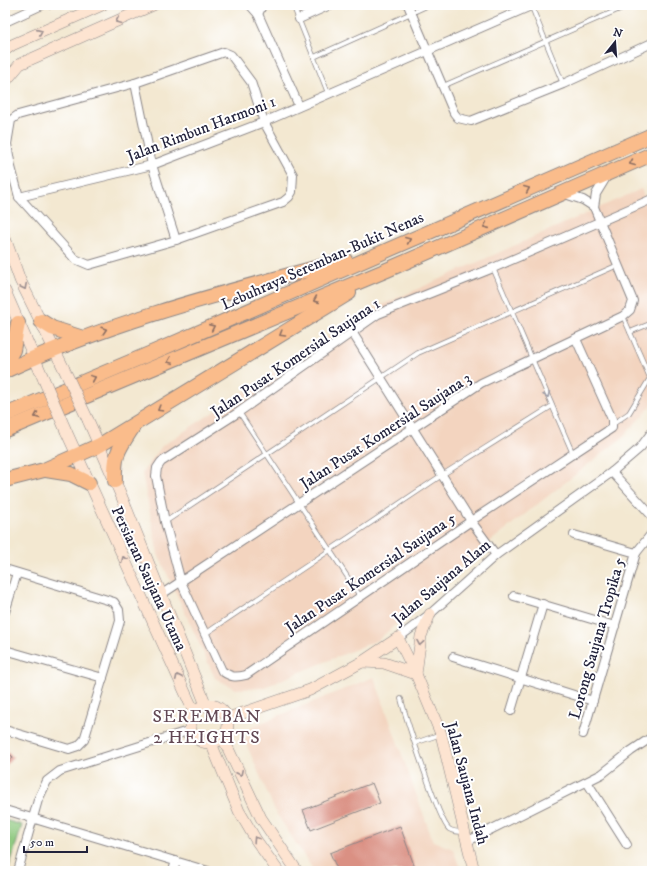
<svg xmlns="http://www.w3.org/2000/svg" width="657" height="876" font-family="'IM FELL DW Pica',serif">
<rect width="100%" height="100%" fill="#fff"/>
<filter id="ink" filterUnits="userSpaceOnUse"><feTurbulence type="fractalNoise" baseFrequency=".025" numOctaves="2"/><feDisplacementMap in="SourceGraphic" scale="8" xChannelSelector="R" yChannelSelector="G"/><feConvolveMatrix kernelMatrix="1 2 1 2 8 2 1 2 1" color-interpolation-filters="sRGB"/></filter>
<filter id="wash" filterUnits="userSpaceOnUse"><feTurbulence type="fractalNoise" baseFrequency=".012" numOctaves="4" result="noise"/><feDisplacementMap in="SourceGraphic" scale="16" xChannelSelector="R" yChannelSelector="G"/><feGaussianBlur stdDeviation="0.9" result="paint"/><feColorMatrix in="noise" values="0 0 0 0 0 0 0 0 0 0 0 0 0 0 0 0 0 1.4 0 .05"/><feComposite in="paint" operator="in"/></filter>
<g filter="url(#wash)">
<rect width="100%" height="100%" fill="#f3e8d1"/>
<g fill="#f3d4bf">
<polygon points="641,189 652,214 652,405 622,438 478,551 378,640 262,688 235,689 215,678 158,554 142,473 162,446 362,314"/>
<polygon points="374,677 433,841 453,849 461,871 314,871 276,813 245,741 251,727"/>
</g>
<polygon fill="#8bc77c" stroke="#56745c" points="5,820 22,825 8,871 5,871"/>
<g id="blocks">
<g fill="#da9083">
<polygon points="5,750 13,757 5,767"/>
<polygon points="372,783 380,803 311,830 303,810"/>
<polygon points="400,826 415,868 408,871 338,871 330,853"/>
</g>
</g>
</g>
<g filter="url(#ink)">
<use href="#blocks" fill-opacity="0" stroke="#8a8586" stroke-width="1"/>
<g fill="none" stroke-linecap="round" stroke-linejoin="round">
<defs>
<g id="lane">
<polyline points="293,5 328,93"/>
<polyline points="531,5 563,84"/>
<polyline points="314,57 429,5"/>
<polyline points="443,86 629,5"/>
<polyline points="493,268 573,454"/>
<polyline points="630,332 652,323"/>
<polyline points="239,412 360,596"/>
<polyline points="613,424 629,413 650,378 623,316"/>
<polyline points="165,522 418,353 618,265"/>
<polyline points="205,634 442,475 552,406"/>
<path d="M401,699C406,718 439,821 449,829C454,832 458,832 464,832"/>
<polyline points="415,743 441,734"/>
</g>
<g id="street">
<polyline points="250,5 258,14 299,106"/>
<polyline points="408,5 454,113 458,118 471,121 563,84 652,43"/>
<polyline points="258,14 261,8 260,5"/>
<polyline points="299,19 330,5"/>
<polyline points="5,22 42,5"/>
<polygon points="224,52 231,55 251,82 264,122 293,175 292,192 289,197 283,202 176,240 89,265 75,259 19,197 11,167 7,144 11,120 18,115 135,83"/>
<polyline points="135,83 152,165 176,240"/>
<polyline points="19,197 152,165 264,122 533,5"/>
<polyline points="594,207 596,194 607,176"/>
<polyline points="352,332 471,521 496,555"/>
<path d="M576,339L612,419V428L471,521L246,675C235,678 231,677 222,671L181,582L165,522L156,476L157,468L161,462L239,412L378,314L493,268L652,199"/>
<polyline points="612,472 652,516"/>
<polyline points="574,535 636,553"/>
<polyline points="5,569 114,602 119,610 120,621 84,740 78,746 69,749 5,730"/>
<polyline points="162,594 481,383 623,316 630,310 633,301 594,207 583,200 565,194"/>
<polyline points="514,596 615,626"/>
<polyline points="5,612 17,573"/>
<polyline points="398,638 430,614 496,555 612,472 640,448 652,432"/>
<polyline points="5,650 103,678"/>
<polyline points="453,657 593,701"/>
<polyline points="511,711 543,604"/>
<polyline points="583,734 636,553 652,533"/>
<polyline points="587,782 627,845"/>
<polyline points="5,810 208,871"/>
<polyline points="468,841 602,774 631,751 652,737"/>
<polyline points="18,871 38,800 47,781 60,771 191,730"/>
<polyline points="173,871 176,861"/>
</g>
<g id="secondary">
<polyline points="5,50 12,45 102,5"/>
<polyline points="5,82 20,64 153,5"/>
<polyline points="5,238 20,280 64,369"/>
<polyline points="5,291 44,380"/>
<polyline points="88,420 121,495 206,705"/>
<polyline points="66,431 194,712"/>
<polyline points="362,662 384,663 416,674"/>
<polyline points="416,674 421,636 430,614"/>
<circle cx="209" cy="724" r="19"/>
<polyline points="228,718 310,690 362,662 398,638 416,674 441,734 474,871"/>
<polyline points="223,738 261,818 297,871"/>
<polyline points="211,743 239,811 256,840 278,871"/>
</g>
<g id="highway">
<polyline points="41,321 52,328 83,338"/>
<polyline points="5,364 13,350 18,323"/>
<path d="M5,371C113,320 230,291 345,260"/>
<polyline points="5,415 156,351 652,135"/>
<polyline points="5,430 387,270 652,154"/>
<polyline points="46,470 71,474 89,483"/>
<polyline points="5,480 44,470 100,445 349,293"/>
<path d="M115,481C114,454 118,450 133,427"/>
</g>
</defs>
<use href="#lane" stroke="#8a8586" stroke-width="5.5"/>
<use href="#street" stroke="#8a8586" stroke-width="10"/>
<use href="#secondary" stroke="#8a8586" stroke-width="12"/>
<use href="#highway" stroke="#8a8586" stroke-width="16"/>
<polyline stroke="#8a8586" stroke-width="1.5" stroke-dasharray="3 3" stroke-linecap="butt" points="49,9 58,5"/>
<use href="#lane" stroke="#fff" stroke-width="4"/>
<use href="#street" stroke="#fff" stroke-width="8"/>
<use href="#secondary" stroke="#fde4d1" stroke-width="11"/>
<use href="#highway" stroke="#fabc8b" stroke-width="14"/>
<defs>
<g id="secondary-bridge">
<polyline points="64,369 88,420"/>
<polyline points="44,380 66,431"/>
</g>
</defs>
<use href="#secondary-bridge" stroke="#8a8586" stroke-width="12" stroke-linecap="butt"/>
<use href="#secondary-bridge" stroke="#fde4d1" stroke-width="11"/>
</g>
<defs><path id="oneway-chevron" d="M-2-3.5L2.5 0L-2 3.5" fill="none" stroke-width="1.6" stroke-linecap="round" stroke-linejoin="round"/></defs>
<g stroke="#9a8d8e">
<use href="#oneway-chevron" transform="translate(118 21) rotate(156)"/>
<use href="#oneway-chevron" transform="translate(40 32) rotate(-24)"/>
<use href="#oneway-chevron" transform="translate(24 287) rotate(63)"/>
<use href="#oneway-chevron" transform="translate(124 559) rotate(-115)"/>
<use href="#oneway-chevron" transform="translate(420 643) rotate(99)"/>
<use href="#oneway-chevron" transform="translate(178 677) rotate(-115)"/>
<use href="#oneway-chevron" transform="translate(240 773) rotate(64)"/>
<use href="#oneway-chevron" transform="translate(256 839) rotate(-123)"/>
</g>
<g stroke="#8e6f63">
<use href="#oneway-chevron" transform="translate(632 163) rotate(157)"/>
<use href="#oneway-chevron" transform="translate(527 189) rotate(-23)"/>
<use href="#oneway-chevron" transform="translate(486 226) rotate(156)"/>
<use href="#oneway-chevron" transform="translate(408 240) rotate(-23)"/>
<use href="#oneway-chevron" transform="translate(316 300) rotate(157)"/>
<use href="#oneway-chevron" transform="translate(212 327) rotate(-24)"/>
<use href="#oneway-chevron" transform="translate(104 330) rotate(-17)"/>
<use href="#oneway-chevron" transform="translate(282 334) rotate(149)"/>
<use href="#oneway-chevron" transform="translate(170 361) rotate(157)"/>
<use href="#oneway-chevron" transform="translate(93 378) rotate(-23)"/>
<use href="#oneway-chevron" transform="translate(160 409) rotate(149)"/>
<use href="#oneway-chevron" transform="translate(37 416) rotate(157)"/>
</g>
<use stroke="#9c9ca7" href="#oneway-chevron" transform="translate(547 395) rotate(67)"/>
</g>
<g text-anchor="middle" stroke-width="4" stroke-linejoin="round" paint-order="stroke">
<g font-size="16" fill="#22223b" stroke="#fff">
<text transform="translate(201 128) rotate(-21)" y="6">Jalan Rimbun Harmoni 1</text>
<text transform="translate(322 260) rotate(-24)" y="6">Lebuhraya Seremban-Bukit Nenas</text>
<text transform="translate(295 357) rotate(-34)" y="6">Jalan Pusat Komersial Saujana 1</text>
<text transform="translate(385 430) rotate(-33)" y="6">Jalan Pusat Komersial Saujana 3</text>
<text transform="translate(370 572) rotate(-34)" y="6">Jalan Pusat Komersial Saujana 5</text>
<text transform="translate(150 578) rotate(65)" y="6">Persiaran Saujana Utama</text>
<text transform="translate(441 581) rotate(-40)" y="6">Jalan Saujana Alam</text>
<text transform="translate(596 638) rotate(-74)" y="6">Lorong Saujana Tropika 5</text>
<text transform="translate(468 783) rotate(75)" y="6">Jalan Saujana Indah</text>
</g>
<g font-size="18" letter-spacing="1" fill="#624854" stroke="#fff">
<text x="207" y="722">SEREMBAN<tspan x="207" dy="21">2 HEIGHTS</tspan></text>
</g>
</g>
<rect width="657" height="876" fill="none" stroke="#fff" stroke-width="20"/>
<g transform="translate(615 42) rotate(17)" stroke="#ffffff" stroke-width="3" paint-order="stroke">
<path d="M0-3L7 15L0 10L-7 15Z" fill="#22223b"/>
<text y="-6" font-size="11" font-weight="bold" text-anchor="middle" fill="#22223b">N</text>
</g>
<path d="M24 846v6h63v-6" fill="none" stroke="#22223b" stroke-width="2"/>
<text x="30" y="846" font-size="12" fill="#22223b" stroke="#ffffff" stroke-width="3" paint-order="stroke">50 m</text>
</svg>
